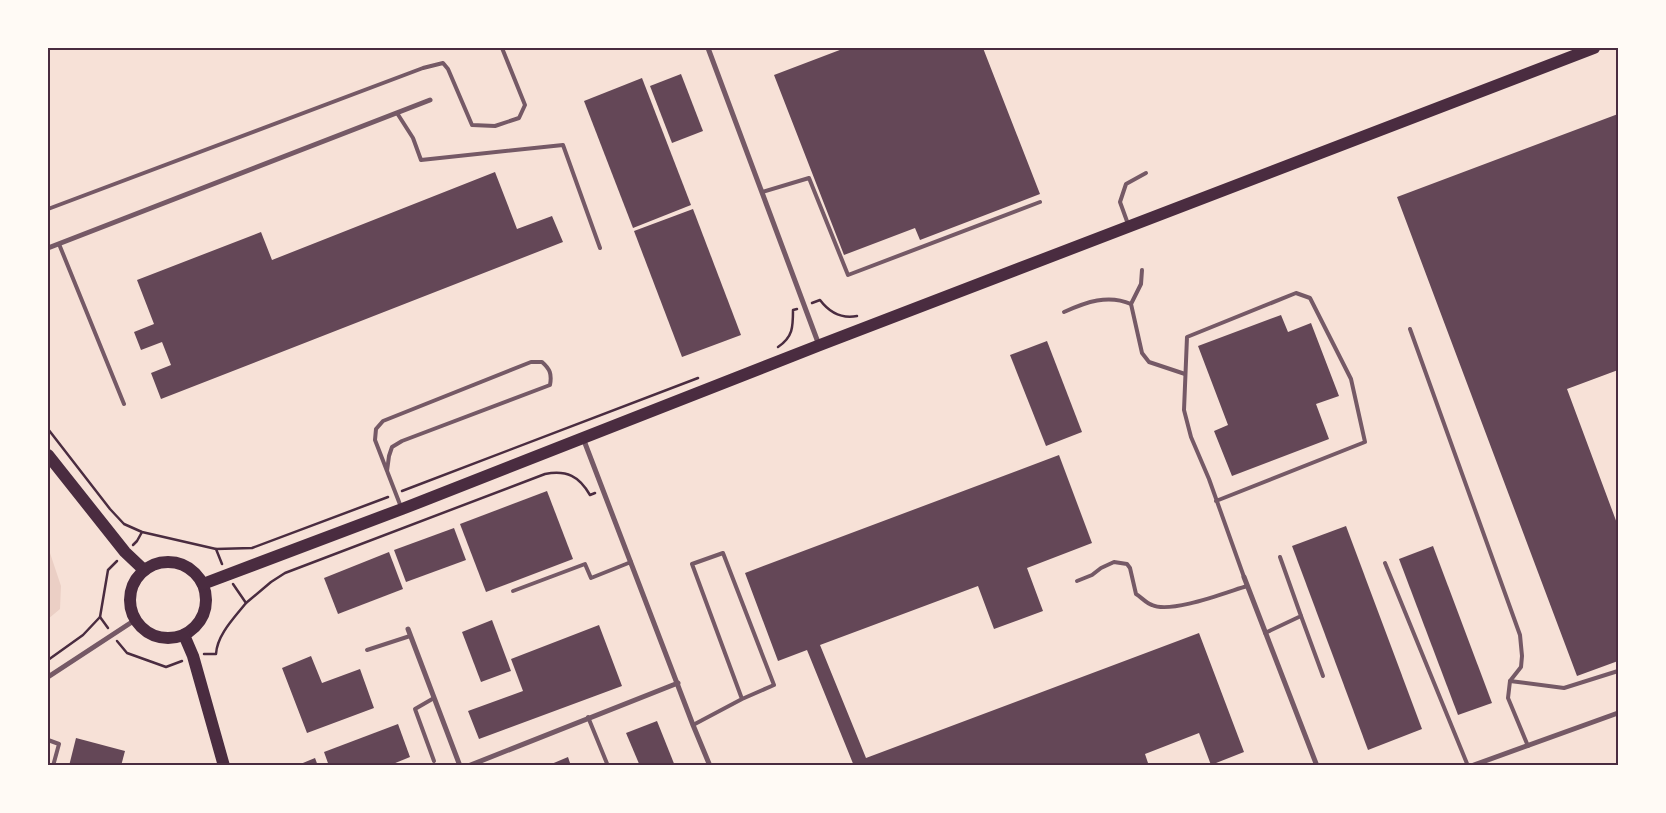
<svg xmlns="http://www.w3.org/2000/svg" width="1666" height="813" font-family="'Exo 2',sans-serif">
<rect width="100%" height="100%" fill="#f7e1d7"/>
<polygon fill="#ebcfc5" points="48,547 61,586 60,609 48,619"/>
<g fill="#644757">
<polygon points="845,48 983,48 1040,194 920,240 915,228 844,255 774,75"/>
<polygon points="681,74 703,131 672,143 650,86"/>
<polygon points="642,78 691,205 633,228 584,101"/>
<polygon points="1618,114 1618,370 1567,389 1618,526 1618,661 1577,676 1397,197"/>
<polygon points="495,172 517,229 552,216 563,242 161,399 151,373 171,365 162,342 141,350 134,332 154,324 137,280 261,232 272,260"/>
<polygon points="693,209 741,335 682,357 634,231"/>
<polygon points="1281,315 1288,332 1311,323 1339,396 1316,404 1329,439 1232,476 1214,431 1228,425 1198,346"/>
<polygon points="1047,341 1082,432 1046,446 1010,355"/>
<polygon points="1059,455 1092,543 1027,568 1043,611 994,629 978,586 820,645 866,758 1199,633 1244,752 1211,765 1199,733 1145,754 1149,766 854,766 807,650 778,661 745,573"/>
<polygon points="547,491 573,559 486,592 460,524"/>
<polygon points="1346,526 1422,729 1368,750 1292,546"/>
<polygon points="454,528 466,560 406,582 394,550"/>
<polygon points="1433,546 1492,703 1458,715 1399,559"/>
<polygon points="389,552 403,589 338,614 324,578"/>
<polygon points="492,620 511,671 481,682 462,632"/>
<polygon points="599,625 622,686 479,739 468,711 523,691 511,659"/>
<polygon points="311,656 322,683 360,669 374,708 307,733 282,668"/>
<polygon points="657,721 675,766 640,766 626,733"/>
<polygon points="398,724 410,757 388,766 329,766 324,752"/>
<polygon points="76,738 125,751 121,766 69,766"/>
<polygon points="568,757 571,766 549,766 549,765"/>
<polygon points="315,758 318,766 298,766 298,765"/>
</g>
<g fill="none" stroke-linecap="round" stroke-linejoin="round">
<g stroke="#4a2c40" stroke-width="2.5">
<path d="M812,303L820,300C829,312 841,319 857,316"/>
<path d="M778,347C793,337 793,327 793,310L797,309"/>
<polyline points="48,429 110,509 124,524 142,532 216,549 222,564"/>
<polyline points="402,491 698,378"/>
<polyline points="133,545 137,541 142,532"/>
<polyline points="216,549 252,548 388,497"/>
<path d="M246,603L271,582L285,573L545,474C567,470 579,476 590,495L595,493"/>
<polyline points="100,617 108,628"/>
<polyline points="117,641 127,653 166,667 182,661"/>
<path d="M204,654H216C217,635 234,618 246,603L233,584"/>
<polyline points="48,660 83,635 100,617 108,570 117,561"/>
</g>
<g stroke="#755966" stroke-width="4">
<polyline points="397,113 413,138 421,160 563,145 600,248"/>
<polyline points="762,192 809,178 848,275 1040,202"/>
<polyline points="48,209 423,68 443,63 448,69 472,125 495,126 519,118 525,105 502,48"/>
<polyline points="1128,224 1120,202 1126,184 1146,173"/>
<polyline points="59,244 124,404"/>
<polyline points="1142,270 1141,284 1131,304 1142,353 1149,362 1185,374"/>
<path d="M1064,312C1086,302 1108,294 1131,304"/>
<polyline points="1410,329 1520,635 1522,656 1521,667 1510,681 1508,698 1528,746"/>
<path d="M387,471L389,456L392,447L402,441L550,385C552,374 550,369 542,362H531L383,421L376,429L375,440L401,507"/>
<polyline points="1216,501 1365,442 1351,379 1310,298 1296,293 1187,337 1184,410 1191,437 1209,479 1244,577"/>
<polyline points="1385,563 1468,766"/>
<path d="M1077,581L1092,575L1101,568L1114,562L1127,564L1130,568L1136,594C1141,597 1146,603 1152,605C1171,614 1227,592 1247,586"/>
<polyline points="513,591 585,564 591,578 631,562"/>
<polyline points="1301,616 1323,676"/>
<polyline points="1265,633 1301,616 1280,557"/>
<polyline points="367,650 410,636"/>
<polyline points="1510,681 1564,688 1618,671"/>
<polyline points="588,717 608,766"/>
<polyline points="693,725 742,699 692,564 723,553 774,685 742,699"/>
<polyline points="48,740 59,744 53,766"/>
<polyline points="434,761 415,709 434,698"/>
</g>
<g stroke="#755966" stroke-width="5">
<polyline points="708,48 819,345"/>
<polyline points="48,248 430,100"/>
<polyline points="583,438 693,725 710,766"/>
<polyline points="1244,577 1317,766"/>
<polyline points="408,629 460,766"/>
<polyline points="48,677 135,620"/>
<polyline points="468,766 678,683"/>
<polyline points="1471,766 1618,713"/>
</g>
<g stroke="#4a2c40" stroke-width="12">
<polyline points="48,455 125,552 144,570"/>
<circle cx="168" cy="600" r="38"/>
<polyline points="203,584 402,509 820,345 1594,48"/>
<polyline points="184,635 193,656 224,766"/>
</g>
</g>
<rect width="1666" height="813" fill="none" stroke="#fffaf5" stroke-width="98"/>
<rect x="49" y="49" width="1568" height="715" fill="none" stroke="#4a2c40" stroke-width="2"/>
</svg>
